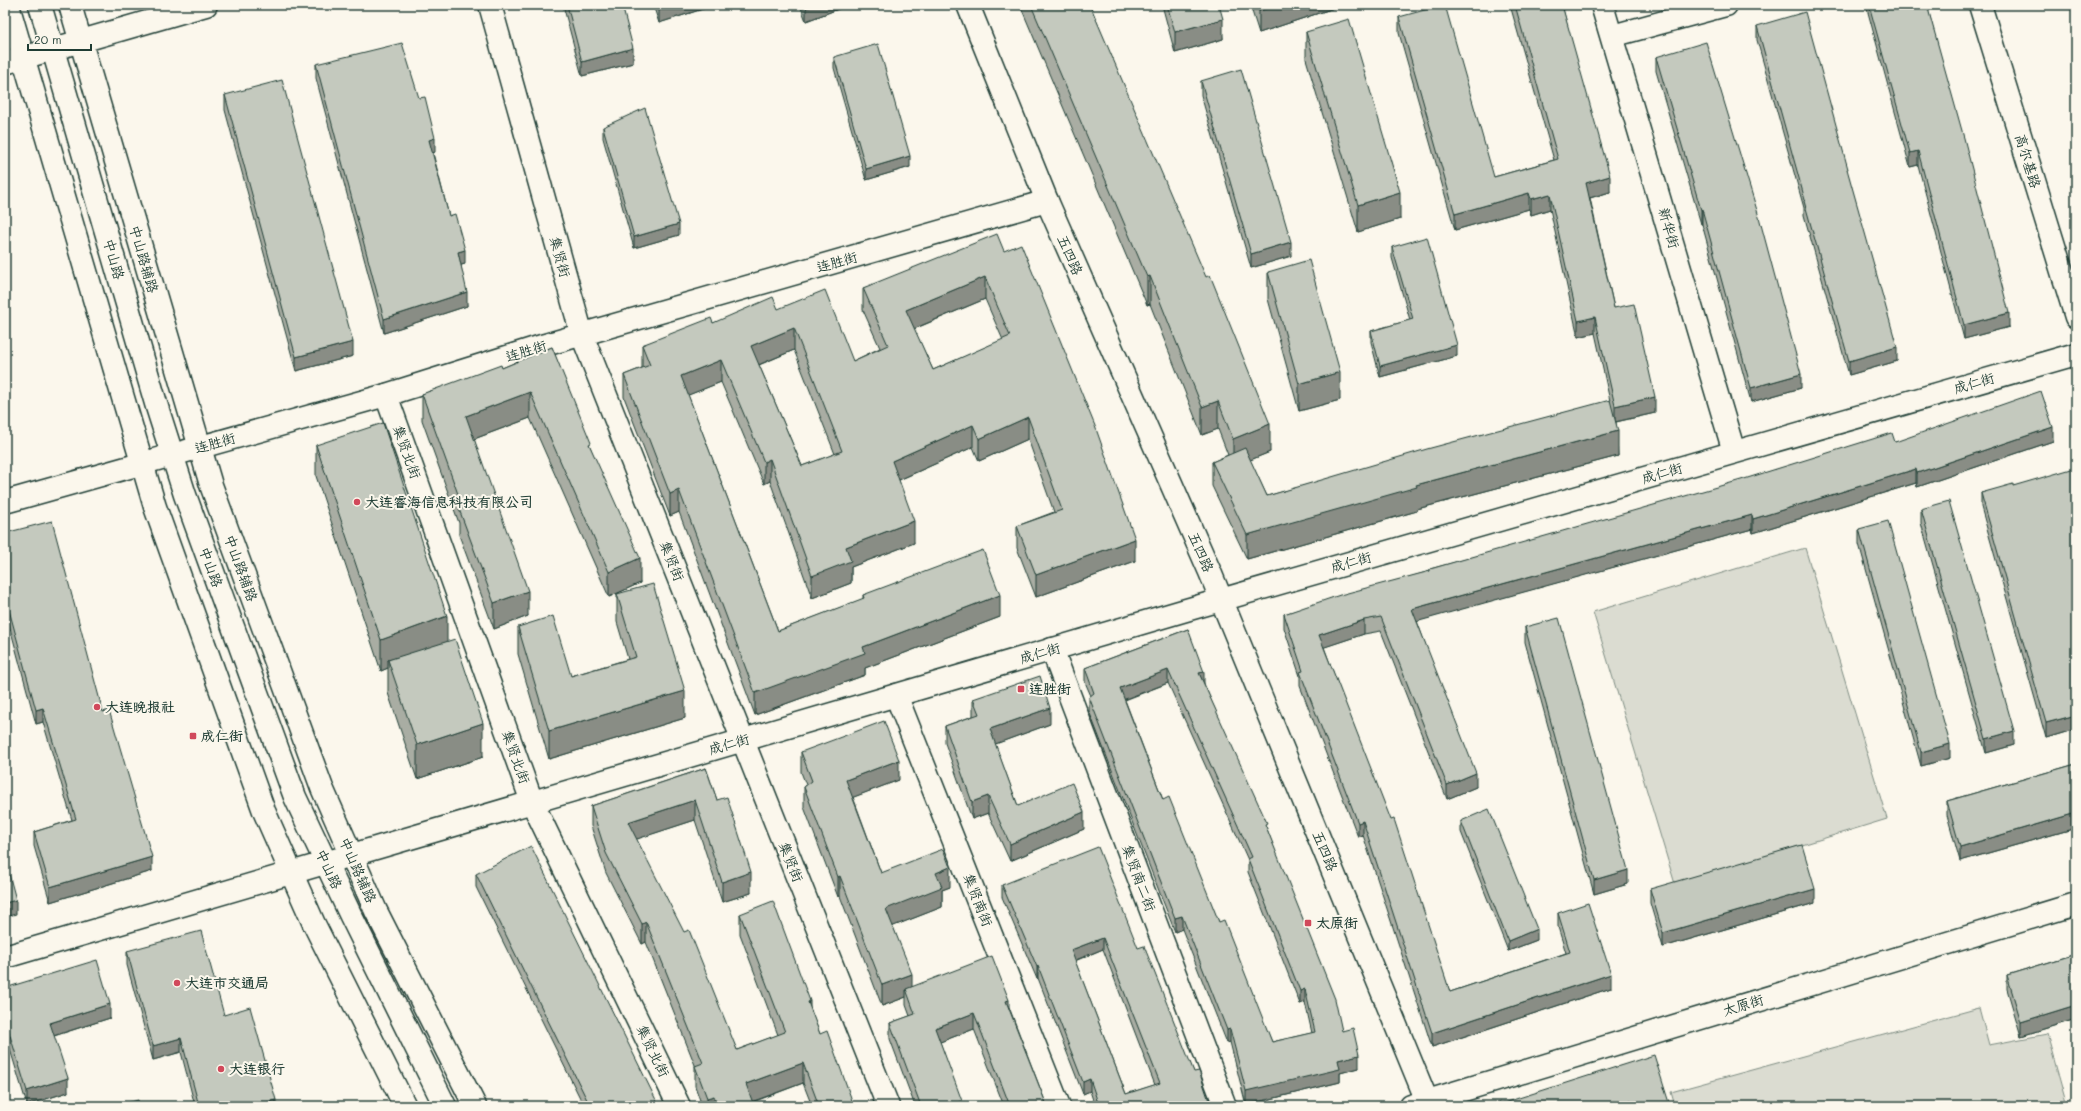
<svg xmlns="http://www.w3.org/2000/svg" width="2081" height="1111" font-family="Mali,'LXGW WenKai TC',sans-serif">
<rect width="100%" height="100%" fill="#fbf7ec"/>
<filter id="ink" filterUnits="userSpaceOnUse"><feTurbulence type="fractalNoise" baseFrequency=".025" numOctaves="2"/><feDisplacementMap in="SourceGraphic" scale="8" xChannelSelector="R" yChannelSelector="G"/><feConvolveMatrix kernelMatrix="1 2 1 2 8 2 1 2 1" color-interpolation-filters="sRGB"/></filter>
<g filter="url(#ink)">
<g fill="#dbdcd1" stroke="#7d8c82">
<polygon points="1805,548 1887,819 1675,884 1593,612"/>
<polygon points="1979,1008 1989,1045 2047,1034 2067,1106 1675,1106 1671,1092"/>
</g>
<g fill="none" stroke-linecap="round" stroke-linejoin="round">
<defs>
<g id="minor">
<polyline points="490,5 582,335 888,1106"/>
<polyline points="1602,5 1734,452"/>
<polyline points="1612,36 1726,5"/>
<polyline points="386,395 532,802 679,1106"/>
<polyline points="1052,649 1225,1106"/>
<polyline points="896,695 1059,1106"/>
<polyline points="5,957 1186,610 2076,354"/>
<polyline points="1411,1106 2076,904"/>
</g>
<g id="major">
<polyline points="70,5 211,485 322,788 376,911 475,1106"/>
<polyline points="968,5 1047,201 1210,572 1427,1101"/>
<polyline points="1980,5 2076,317"/>
<polyline points="5,63 206,5"/>
<polyline points="5,502 386,395 545,345 1047,201"/>
</g>
<g id="highway">
<polyline points="8,5 155,507 264,811 314,924 405,1106"/>
<polyline points="40,5 157,407 185,495 295,797 351,916 445,1106"/>
<polyline points="1427,1101 1429,1106"/>
</g>
</defs>
<use href="#minor" stroke="#1f3d34" stroke-width="25"/>
<use href="#major" stroke="#1f3d34" stroke-width="25"/>
<use href="#highway" stroke="#1f3d34" stroke-width="25"/>
<use href="#minor" stroke="#fbf7ec" stroke-width="22"/>
<use href="#major" stroke="#fbf7ec" stroke-width="22"/>
<use href="#highway" stroke="#fbf7ec" stroke-width="22"/>
</g>
<g fill="#a9ada3" stroke="#1f3d34" fill-rule="evenodd">
<polygon points="563,5 622,5 633,63 582,76"/>
<polygon points="653,5 715,5 659,23"/>
<polygon points="800,5 849,5 806,21"/>
<polygon points="1020,5 1090,5 1270,452 1250,460 1267,496 1610,401 1595,333 1578,337 1550,209 1531,215 1529,209 1455,230 1399,33 1399,17 1494,177 1554,160 1510,5 1562,5 1610,192 1590,198 1614,308 1655,413 1616,422 1618,456 1417,509 1417,511 1247,559 1212,486 1212,462 1228,455 1218,429 1202,435 1150,304 1147,305"/>
<polygon points="1162,5 1219,5 1223,39 1175,53"/>
<polygon points="1250,5 1343,5 1259,33"/>
<polygon points="1866,5 1927,5 2009,327 1964,339 1918,165 1910,167"/>
<polygon points="1757,26 1848,175 1897,361 1849,375 1804,215 1804,208 1757,40"/>
<polygon points="1306,32 1400,219 1358,232 1306,59"/>
<polygon points="834,57 910,167 866,180 834,68"/>
<polygon points="1656,57 1801,388 1751,402 1702,224 1701,224 1656,71"/>
<polygon points="316,64 435,152 433,153 449,216 465,264 461,265 467,306 384,333 316,78"/>
<polygon points="1201,81 1291,256 1251,268 1201,95"/>
<polygon points="225,95 353,356 296,371 225,110"/>
<polygon points="603,127 679,235 634,248 603,138"/>
<polygon points="1392,247 1457,356 1380,377 1371,342 1371,331 1410,320 1392,258"/>
<path d="M1004,251L1135,561L1036,597L1017,548V526L1054,512L1028,439L979,461L973,447L899,480L914,543L851,567V583L812,598L770,481L764,484L721,382L688,395L778,631L863,599V595L1000,617L865,668V675L755,715L679,512L670,516L624,397V375L642,368V345L713,323L778,309L853,361L880,348L863,310V288ZM985,299L1003,340L933,370L914,329ZM794,350L835,454L802,466L759,365Z"/>
<polygon points="1268,272 1340,400 1299,411 1268,299"/>
<polygon points="552,347 591,449 640,583 609,597 530,418 474,439 528,616 494,629 459,535 459,523 422,420 422,394 502,368"/>
<polygon points="2053,441 1917,487 1916,483 1753,533 1752,529 1417,621 1476,787 1447,799 1381,631 1364,634 1324,647 1450,992 1566,953 1558,927 1558,913 1611,988 1432,1047 1363,835 1358,837 1300,686 1300,676 1284,628 1284,614 1430,571 1430,569 1895,442"/>
<polygon points="316,445 447,642 483,757 417,779 388,693 388,668 381,671 316,476"/>
<polygon points="2076,473 2076,729 2046,738 1981,507 1981,493"/>
<polygon points="1921,509 2014,745 1986,753 1921,523"/>
<polygon points="1859,529 1950,758 1921,766 1859,544"/>
<polygon points="5,533 103,712 152,871 50,902 34,846 34,832 72,820 43,722 36,724 5,609"/>
<polygon points="617,594 685,718 549,759 518,654 518,627 571,676 628,659 617,622"/>
<polygon points="1525,627 1628,884 1594,894 1525,642"/>
<path d="M1188,629L1204,684L1267,829L1342,1031L1359,1068L1340,1073V1082L1246,1105L1230,1042L1227,1043L1182,929L1175,932L1089,711V697L1091,696L1085,682V668ZM1168,683L1248,860V872L1300,1004L1305,1002L1312,1033L1272,1042L1219,922L1163,800L1125,700Z"/>
<polygon points="973,699 1050,724 995,744 1018,806 1084,829 1010,861 988,813 972,819 945,743 945,726 973,716"/>
<polygon points="801,752 899,780 853,797 881,873 950,887 942,890 942,907 893,926 912,987 1009,1007 1047,1106 1004,1106 974,1029 940,1042 962,1106 915,1106 890,1039 890,1023 910,1016 906,1005 906,997 882,1006 840,896 838,897 804,807 804,787 806,785 801,772"/>
<polygon points="2076,764 2076,828 1960,861 1947,815 1947,801"/>
<polygon points="706,768 717,800 751,893 722,902 695,820 636,839 737,1050 778,1035 740,934 740,914 810,1009 820,1034 854,1106 812,1106 803,1083 753,1102 754,1106 702,1106 695,1086 695,1065 646,942 642,944 606,873 591,826 591,806"/>
<polygon points="1461,821 1537,940 1508,951 1461,832"/>
<polygon points="476,874 659,1106 584,1106 476,887"/>
<path d="M1002,885L1138,948L1194,1072L1210,1106H1095L1090,1091L1083,1094L1038,978L1037,979L1002,897ZM1103,949L1155,1085L1126,1094L1075,961Z"/>
<polygon points="1650,889 1815,903 1663,947 1650,903"/>
<polygon points="127,951 224,1015 276,1106 195,1106 181,1052 153,1060 127,965"/>
<polygon points="2076,954 2076,1019 2021,1036 2007,989 2007,975"/>
<polygon points="5,988 110,1018 54,1036 68,1092 27,1105 5,1033"/>
</g>
<g fill="#898d85" stroke="#1f3d34">
<polygon points="674,5 715,5 659,23 659,10"/>
<polygon points="815,5 849,5 806,21 806,8"/>
<polygon points="1278,5 1343,5 1259,33 1259,11"/>
<polygon points="1223,19 1223,39 1175,53 1175,32"/>
<polygon points="633,48 633,63 582,76 582,62"/>
<polygon points="435,138 435,152 429,154 429,140"/>
<polygon points="1918,151 1918,165 1910,167 1910,153"/>
<polygon points="910,156 910,167 866,180 866,169"/>
<polygon points="1610,176 1610,192 1586,199 1586,183"/>
<polygon points="1400,192 1400,219 1358,232 1358,205"/>
<polygon points="1529,193 1529,209 1455,230 1455,214"/>
<polygon points="1550,194 1550,209 1531,215 1531,199"/>
<polygon points="1702,209 1702,224 1701,224 1701,210"/>
<polygon points="679,224 679,235 634,248 634,237"/>
<polygon points="1291,242 1291,256 1251,268 1251,254"/>
<polygon points="465,250 465,264 458,266 458,252"/>
<polygon points="1150,276 1150,304 1147,305 1147,277"/>
<polygon points="985,277 985,299 906,332 906,310"/>
<polygon points="467,292 467,306 384,333 384,319"/>
<polygon points="2009,313 2009,327 1964,339 1964,325"/>
<polygon points="1595,317 1595,333 1578,337 1578,321"/>
<polygon points="794,328 794,350 751,368 751,346"/>
<polygon points="353,342 353,356 296,371 296,357"/>
<polygon points="1457,345 1457,356 1380,377 1380,366"/>
<polygon points="1897,347 1897,361 1849,375 1849,361"/>
<polygon points="721,360 721,382 681,398 681,376"/>
<polygon points="1340,372 1340,400 1299,411 1299,384"/>
<polygon points="1801,374 1801,388 1751,402 1751,388"/>
<polygon points="530,392 530,418 466,442 466,416"/>
<polygon points="1655,397 1655,413 1615,422 1615,406"/>
<polygon points="1218,401 1218,429 1202,435 1202,407"/>
<polygon points="1028,417 1028,439 979,461 979,439"/>
<polygon points="1270,424 1270,452 1233,467 1233,439"/>
<polygon points="973,425 973,447 892,483 892,461"/>
<polygon points="2053,427 2053,441 1917,487 1917,473"/>
<polygon points="1618,431 1618,456 1417,509 1417,511 1247,559 1247,535 1416,485"/>
<polygon points="770,459 770,481 764,484 764,462"/>
<polygon points="1916,469 1916,483 1753,533 1753,519"/>
<polygon points="679,490 679,512 670,516 670,494"/>
<polygon points="1752,515 1752,529 1412,623 1412,609"/>
<polygon points="914,521 914,543 851,567 851,583 812,598 812,576 846,547"/>
<polygon points="1135,539 1135,561 1036,597 1036,575"/>
<polygon points="640,558 640,583 609,597 609,572"/>
<polygon points="528,591 528,616 494,629 494,603"/>
<polygon points="1000,595 1000,617 865,668 865,675 755,715 755,693 863,647"/>
<polygon points="447,616 447,646 388,660 388,668 381,671 381,640"/>
<polygon points="1364,620 1364,634 1319,649 1319,635"/>
<polygon points="1168,670 1168,683 1120,701 1120,688"/>
<polygon points="1204,672 1204,685 1199,673"/>
<polygon points="685,691 685,718 549,759 549,731"/>
<polygon points="43,708 43,722 36,724 36,710"/>
<polygon points="1050,708 1050,724 990,746 990,729"/>
<polygon points="2076,715 2076,729 2046,738 2046,723"/>
<polygon points="483,723 483,757 417,779 417,745"/>
<polygon points="2014,731 2014,745 1986,753 1986,739"/>
<polygon points="1950,744 1950,758 1921,766 1921,752"/>
<polygon points="899,760 899,780 846,800 846,780"/>
<polygon points="1476,773 1476,787 1447,799 1447,785"/>
<polygon points="988,796 988,813 972,819 972,802"/>
<polygon points="695,800 695,820 628,842 628,822"/>
<polygon points="1084,812 1084,829 1010,861 1010,844"/>
<polygon points="2076,813 2076,828 1960,861 1960,847"/>
<polygon points="1363,821 1363,835 1358,837 1358,823"/>
<polygon points="152,857 152,871 50,902 50,887"/>
<polygon points="950,867 950,887 942,890 942,907 886,929 886,909 936,873"/>
<polygon points="1628,870 1628,884 1594,894 1594,880"/>
<polygon points="751,872 751,893 722,902 722,882"/>
<polygon points="840,876 840,896 838,897 838,877"/>
<polygon points="1815,889 1815,903 1663,947 1663,933"/>
<polygon points="16,900 16,914 5,917 5,903"/>
<polygon points="1182,916 1182,929 1175,932 1175,918"/>
<polygon points="646,922 646,942 642,944 642,924"/>
<polygon points="1537,929 1537,940 1508,951 1508,941"/>
<polygon points="1103,938 1103,949 1071,962 1071,950"/>
<polygon points="1038,966 1038,978 1037,979 1037,967"/>
<polygon points="912,974 912,994 906,989 906,997 882,1006 882,985"/>
<polygon points="1611,974 1611,988 1432,1047 1432,1033"/>
<polygon points="1305,989 1305,1002 1300,1004 1300,991"/>
<polygon points="1009,1000 1009,1016 1006,1001"/>
<polygon points="810,1001 810,1021 808,1002"/>
<polygon points="110,1004 110,1018 50,1037 50,1023"/>
<polygon points="2076,1005 2076,1019 2021,1036 2021,1022"/>
<polygon points="974,1013 974,1029 935,1044 935,1028"/>
<polygon points="1230,1029 1230,1042 1227,1043 1227,1030"/>
<polygon points="181,1038 181,1052 153,1060 153,1046"/>
<polygon points="1359,1055 1359,1068 1340,1073 1340,1082 1246,1105 1246,1091 1338,1060"/>
<polygon points="803,1063 803,1083 746,1104 746,1084"/>
<polygon points="68,1078 68,1092 27,1105 27,1091"/>
<polygon points="1090,1079 1090,1091 1083,1094 1083,1082"/>
<polygon points="714,1096 714,1106 707,1106 707,1098"/>
<polygon points="276,1100 276,1106 253,1106"/>
<polygon points="1631,1100 1631,1106 1613,1106"/>
<polygon points="962,1101 962,1106 948,1106"/>
<polygon points="1210,1104 1210,1106 1203,1106"/>
</g>
<g fill="#c4c9be" stroke="#1f3d34" fill-rule="evenodd">
<polygon points="567,5 622,5 633,48 582,62"/>
<polygon points="657,5 674,5 659,10"/>
<polygon points="805,5 815,5 806,8"/>
<polygon points="1031,5 1090,5 1206,277 1210,275 1270,424 1233,439 1218,401 1202,407 1150,276 1147,277"/>
<polygon points="1167,5 1219,5 1223,19 1175,32"/>
<polygon points="1257,5 1278,5 1259,11"/>
<polygon points="1443,5 1445,5 1494,177 1558,159 1515,5 1562,5 1610,176 1586,183 1614,308 1634,304 1655,397 1615,406 1595,317 1578,321 1550,194 1531,199 1529,193 1455,214 1399,17"/>
<polygon points="1869,5 1927,5 1964,138 2009,313 1964,325 1918,151 1910,153"/>
<polygon points="1805,12 1848,169 1847,169 1897,347 1849,361 1804,201 1805,200 1757,26"/>
<polygon points="1349,19 1400,192 1358,205 1306,32"/>
<polygon points="1706,42 1759,217 1801,374 1751,388 1702,209 1701,210 1656,57"/>
<polygon points="402,43 419,98 425,97 435,138 429,140 449,216 455,214 465,250 458,252 467,292 384,319 316,64"/>
<polygon points="878,44 910,156 866,169 834,57"/>
<polygon points="1241,69 1291,242 1251,254 1201,81"/>
<polygon points="282,80 353,342 296,357 225,95"/>
<polygon points="645,108 679,224 634,237 603,127"/>
<path d="M997,234L1004,251L1021,244L1095,426L1135,539L1036,575L1017,526L1062,510L1028,417L979,439L973,425L892,461L914,521L846,547L851,561L812,576L770,459L764,462L721,360L681,376L778,631L864,598L863,595L983,550L1000,595L863,647L865,653L755,693L679,490L670,494L624,375L650,365L642,345L711,318L713,323L773,297L778,309L825,290L853,361L888,345L863,288ZM985,277L1010,336L933,370L906,310ZM794,328L842,451L802,466L751,346Z"/>
<polygon points="1427,237 1457,345 1380,366 1371,331 1413,319 1392,247"/>
<polygon points="1309,260 1340,372 1299,384 1268,272"/>
<polygon points="552,347 591,443 589,444 640,558 609,572 530,392 466,416 528,591 494,603 459,509 463,508 422,394 501,365 502,368"/>
<polygon points="2041,391 2053,427 1917,473 1916,469 1753,519 1752,515 1412,609 1476,773 1447,785 1381,617 1364,620 1319,635 1391,820 1394,819 1450,992 1570,952 1558,913 1588,903 1611,974 1432,1033 1363,821 1358,823 1300,672 1303,671 1284,614 1340,595 1430,571 1430,569 1741,480 1892,433 1895,442"/>
<polygon points="1610,400 1618,431 1416,485 1417,487 1247,535 1212,462 1245,448 1267,496 1427,449"/>
<polygon points="383,423 447,616 381,640 316,445"/>
<polygon points="2075,468 2076,473 2076,715 2046,723 1981,493 2013,484 2013,486"/>
<polygon points="1949,501 2014,731 1986,739 1921,509"/>
<polygon points="52,521 103,712 109,710 152,857 50,887 34,832 76,819 43,708 36,710 5,595 5,533"/>
<polygon points="1888,521 1950,744 1921,752 1859,529"/>
<polygon points="653,584 685,691 549,731 518,627 553,616 571,676 636,657 617,594"/>
<polygon points="1559,618 1628,870 1594,880 1525,627"/>
<path d="M1188,629L1204,672L1199,673L1267,823L1265,824L1335,999L1342,1031L1353,1028L1359,1055L1338,1060L1340,1069L1246,1091L1230,1029L1227,1030L1182,916L1175,918L1089,697L1094,693L1085,668ZM1168,670L1252,857L1248,859L1300,991L1305,989L1315,1032L1272,1042L1224,920L1219,922L1169,797L1163,800L1120,688Z"/>
<polygon points="455,639 483,723 417,745 388,660"/>
<polygon points="1040,676 1050,708 990,729 1018,806 1072,783 1084,812 1010,844 988,796 972,802 945,726 979,714 973,699"/>
<polygon points="884,721 899,760 846,780 881,873 943,849 950,867 936,873 942,887 886,909 912,974 882,985 840,876 838,877 804,787 812,781 801,752"/>
<polygon points="2076,764 2076,813 1960,847 1947,801"/>
<polygon points="706,768 717,800 727,797 751,872 722,882 695,800 628,822 684,932 689,930 737,1050 785,1032 740,914 773,901 810,1001 808,1002 820,1034 827,1031 854,1106 819,1106 803,1063 746,1084 754,1106 718,1106 714,1096 707,1098 695,1066 703,1063 646,922 642,924 606,853 591,806"/>
<polygon points="1489,809 1537,929 1508,941 1461,821"/>
<polygon points="1802,845 1815,889 1663,933 1650,889"/>
<polygon points="531,846 659,1106 590,1106 476,874"/>
<path d="M1098,847L1138,948L1144,946L1194,1072L1199,1071L1210,1104L1203,1106H1099L1090,1079L1083,1082L1038,966L1037,967L1002,885ZM1103,938L1160,1083L1126,1094L1071,950Z"/>
<polygon points="5,859 16,900 5,903"/>
<polygon points="201,931 224,1015 250,1007 276,1100 253,1106 199,1106 181,1038 153,1046 127,951"/>
<polygon points="2076,954 2076,1005 2021,1022 2007,975"/>
<polygon points="992,956 1009,1000 1006,1001 1047,1106 1010,1106 974,1013 935,1028 962,1101 948,1106 921,1106 890,1023 915,1014 906,989"/>
<polygon points="97,960 110,1004 50,1023 68,1078 27,1091 5,1019 5,988"/>
<polygon points="1654,1055 1670,1106 1633,1106 1631,1100 1613,1106 1489,1106 1500,1102 1500,1104"/>
<polygon points="138,1100 139,1106 117,1106"/>
</g>
</g>
<g fill="#d1495b" stroke="#fbf7ec" stroke-width="1.5">
<circle cx="357" cy="502" r="4"/>
<rect x="1017" y="685" width="8" height="8" rx="2"/>
<circle cx="97" cy="707" r="4"/>
<rect x="189" y="732" width="8" height="8" rx="2"/>
<rect x="1304" y="919" width="8" height="8" rx="2"/>
<circle cx="177" cy="983" r="4"/>
<circle cx="221" cy="1069" r="4"/>
</g>
<g text-anchor="middle" stroke-width="4" stroke-linejoin="round" paint-order="stroke">
<g font-size="14" fill="#1f3d34" stroke="#fbf7ec">
<text transform="translate(2028 161) rotate(73)" y="5">高尔基路</text>
<text transform="translate(1669 228) rotate(74)" y="5">新华街</text>
<text transform="translate(1070 255) rotate(66)" y="5">五四路</text>
<text transform="translate(560 257) rotate(74)" y="5">集贤街</text>
<text transform="translate(114 259) rotate(74)" y="5">中山路</text>
<text transform="translate(144 259) rotate(74)" y="5">中山路辅路</text>
<text transform="translate(837 262) rotate(-16)" y="5">连胜街</text>
<text transform="translate(526 351) rotate(-17)" y="5">连胜街</text>
<text transform="translate(1974 383) rotate(-16)" y="5">成仁街</text>
<text transform="translate(215 443) rotate(-16)" y="5">连胜街</text>
<text transform="translate(407 452) rotate(70)" y="5">集贤北街</text>
<text transform="translate(1662 473) rotate(-16)" y="5">成仁街</text>
<text transform="translate(1201 552) rotate(66)" y="5">五四路</text>
<text transform="translate(672 561) rotate(68)" y="5">集贤街</text>
<text transform="translate(1351 562) rotate(-16)" y="5">成仁街</text>
<text transform="translate(211 567) rotate(70)" y="5">中山路</text>
<text transform="translate(241 568) rotate(70)" y="5">中山路辅路</text>
<text transform="translate(1040 653) rotate(-16)" y="5">成仁街</text>
<text transform="translate(729 744) rotate(-16)" y="5">成仁街</text>
<text transform="translate(516 757) rotate(70)" y="5">集贤北街</text>
<text transform="translate(1325 851) rotate(67)" y="5">五四路</text>
<text transform="translate(791 862) rotate(68)" y="5">集贤街</text>
<text transform="translate(329 869) rotate(65)" y="5">中山路</text>
<text transform="translate(358 870) rotate(66)" y="5">中山路辅路</text>
<text transform="translate(1139 878) rotate(69)" y="5">集贤南二街</text>
<text transform="translate(978 900) rotate(68)" y="5">集贤南街</text>
<text transform="translate(1743 1005) rotate(-17)" y="5">太原街</text>
<text transform="translate(653 1051) rotate(64)" y="5">集贤北街</text>
</g>
<g font-size="14" font-weight="bold" fill="#1f3d34" stroke="#fbf7ec" text-anchor="start">
<text x="365" y="507">大连睿海信息科技有限公司</text>
<text x="1029" y="694">连胜街</text>
<text x="105" y="712">大连晚报社</text>
<text x="201" y="741">成仁街</text>
<text x="1316" y="928">太原街</text>
<text x="185" y="988">大连市交通局</text>
<text x="229" y="1074">大连银行</text>
</g>
</g>
<rect width="2081" height="1111" fill="none" stroke="#fbf7ec" stroke-width="20"/>
<rect x="10" y="10" width="2061" height="1091" fill="none" stroke="#1f3d34" stroke-width="1.5" filter="url(#ink)"/>
<path d="M28 44v6h63v-6" fill="none" stroke="#1f3d34" stroke-width="2"/>
<text x="34" y="44" font-size="12" fill="#1f3d34" stroke="#fbf7ec" stroke-width="3" paint-order="stroke">20 m</text>
</svg>
